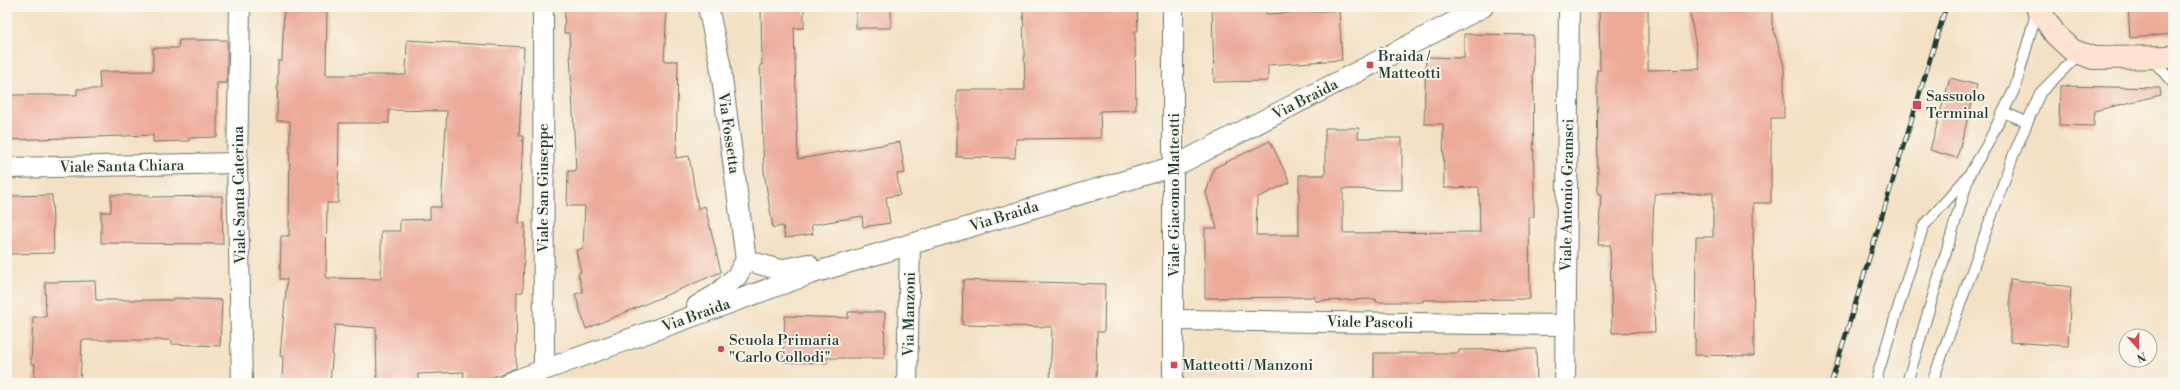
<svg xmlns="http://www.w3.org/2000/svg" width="2180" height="390" font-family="'Libre Bodoni',serif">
<rect width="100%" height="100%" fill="#fbf7ec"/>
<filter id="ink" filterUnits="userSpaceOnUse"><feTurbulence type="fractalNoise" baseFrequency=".025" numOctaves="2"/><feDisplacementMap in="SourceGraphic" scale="8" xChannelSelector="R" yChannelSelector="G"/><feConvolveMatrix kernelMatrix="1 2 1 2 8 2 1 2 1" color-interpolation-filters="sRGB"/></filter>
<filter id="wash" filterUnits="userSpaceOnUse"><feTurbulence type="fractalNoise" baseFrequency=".012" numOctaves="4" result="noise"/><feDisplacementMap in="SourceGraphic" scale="16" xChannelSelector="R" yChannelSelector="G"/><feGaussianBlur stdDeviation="0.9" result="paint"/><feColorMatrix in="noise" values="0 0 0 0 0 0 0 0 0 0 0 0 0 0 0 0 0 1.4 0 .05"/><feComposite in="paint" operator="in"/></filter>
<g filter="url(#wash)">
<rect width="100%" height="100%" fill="#f4e1c5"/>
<g id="blocks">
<g fill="#edaa99" fill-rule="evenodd">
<path d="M284,7H327L326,75H406L407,40L524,47L519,136H523L519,223H525L523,292H517L516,368L482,381H463L464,372L418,374V383H377L376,328L335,325L330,383H282L283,357L280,356L287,279H280L281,236H289L290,121H277L278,61H282ZM389,110L447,111L441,207H430V219L400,220V231H381V279L326,278L327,203H338L339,123H389Z"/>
<polygon points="565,7 667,7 664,61 678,61 676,158 689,156 698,209 705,206 721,272 586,329 575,294 583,292 578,273 581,272 576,251 583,248 585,206 567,206 568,171 576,171 569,33 564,33"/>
<polygon points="761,7 804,7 804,28 794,28 798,159 900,142 905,173 897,174 900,195 886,197 890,223 863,227 862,216 811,225 813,234 785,238 783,226 773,228 764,172 760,65 762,65"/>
<rect x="856" y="7" width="35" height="21"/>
<polygon points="1023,7 1137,7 1138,31 1135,31 1136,110 1100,111 1101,138 1016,139 1015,158 957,157 957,90 1025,90"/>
<polygon points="1212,7 1266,7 1266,14 1339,10 1342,60 1268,65 1268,81 1214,82"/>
<polygon points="1599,7 1648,7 1648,70 1700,69 1689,7 1772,7 1772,24 1784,66 1784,118 1771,118 1771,203 1753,203 1754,356 1695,355 1696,237 1713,237 1713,193 1654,194 1652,254 1655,332 1612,333 1610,245 1598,245 1601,194 1598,194 1597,70 1600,70"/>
<polygon points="2128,7 2171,7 2173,34 2130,38"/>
<polygon points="1464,34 1533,35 1534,217 1529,217 1530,299 1423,300 1423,302 1376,302 1376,299 1315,301 1315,297 1205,298 1205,228 1217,228 1206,193 1214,168 1270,141 1290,182 1257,198 1256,235 1299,235 1299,175 1325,175 1325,128 1359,128 1358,138 1402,138 1402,190 1343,189 1343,233 1480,232 1479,187 1444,188 1443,124 1424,124 1426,57 1464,58"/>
<polygon points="179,40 227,40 227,83 217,83 217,137 189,138 189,141 153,142 153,135 7,140 7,95 77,95 77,89 100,89 99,72 153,71 153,48 178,48"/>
<polygon points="1950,78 1977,85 1957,158 1930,150"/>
<polygon points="2060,86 2160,88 2161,95 2094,111 2094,126 2059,125"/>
<polygon points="52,195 54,253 11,254 9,196"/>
<polygon points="111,195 149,195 149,197 222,196 223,244 101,243 101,212 111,212"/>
<polygon points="2010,279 2071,287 2068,346 2010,342"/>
<polygon points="963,280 1105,284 1104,332 1097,332 1096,383 1050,383 1052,327 962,325"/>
<polygon points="95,281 96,300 173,300 173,298 222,300 220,346 172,344 172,340 82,340 80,383 34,383 35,364 31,364 33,317 46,317 45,282"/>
<polygon points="848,312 885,312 884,358 827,358 827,363 783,362 785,316 848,318"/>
<polygon points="1536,349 1537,383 1374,383 1374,353 1459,353 1459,350"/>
</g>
</g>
</g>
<g filter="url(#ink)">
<use href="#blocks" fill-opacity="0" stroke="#6a7667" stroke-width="1"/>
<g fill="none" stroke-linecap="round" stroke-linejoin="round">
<defs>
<g id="lane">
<polyline points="2152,59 2173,83"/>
<polyline points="2003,112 2027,122"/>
<polyline points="1875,383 1923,227 1969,175 1987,145 2015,88 2037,10"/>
<polyline points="1907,383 1968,179"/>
<polyline points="1932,383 2013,156 2040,93 2080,53"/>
</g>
<g id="street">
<polyline points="240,7 237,163 242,383"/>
<polyline points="543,7 544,370"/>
<polyline points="1173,7 1173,383"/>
<polyline points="7,168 237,163"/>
<polyline points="746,260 780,270 808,264"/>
<polyline points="697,306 717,294 737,276 746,260 720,63 708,7"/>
<polyline points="1175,320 1566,325"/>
<polyline points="508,383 810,274 1175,166 1483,7"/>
<polyline points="907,383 910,244"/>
<polyline points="1565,383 1569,7"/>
</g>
<polyline id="secondary" points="2037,7 2055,34 2072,50 2093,58 2173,57"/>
</defs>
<use href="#lane" stroke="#6a7667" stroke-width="12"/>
<use href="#street" stroke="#6a7667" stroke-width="22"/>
<use href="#secondary" stroke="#6a7667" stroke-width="24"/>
<use href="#lane" stroke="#fff" stroke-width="10"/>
<use href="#street" stroke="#fff" stroke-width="20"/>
<use href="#secondary" stroke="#fee3d1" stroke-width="22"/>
<defs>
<polyline id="rail" points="1831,383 1946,7"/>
</defs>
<use href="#rail" stroke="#1f3d34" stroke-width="4.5"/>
<use href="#rail" stroke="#fbf7ec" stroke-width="3" stroke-dasharray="9" stroke-linecap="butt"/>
</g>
</g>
<g fill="#d1495b" stroke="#fbf7ec" stroke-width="1.5">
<rect x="1366" y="61" width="8" height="8" rx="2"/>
<rect x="1912" y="100" width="10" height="10" rx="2"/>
<circle cx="721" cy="349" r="4"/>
<rect x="1170" y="361" width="8" height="8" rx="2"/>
</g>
<g text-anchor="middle" stroke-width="3.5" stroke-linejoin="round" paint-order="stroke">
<g font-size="15" fill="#1f3d34" stroke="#fbf7ec" text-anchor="start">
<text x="1378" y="61">Braida /<tspan x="1378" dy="17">Matteotti</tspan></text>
<text x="1926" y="101">Sassuolo<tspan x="1926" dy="17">Terminal</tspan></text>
<text x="729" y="345">Scuola Primaria<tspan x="729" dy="17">"Carlo Collodi"</tspan></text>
<text x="1182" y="370">Matteotti / Manzoni</text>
</g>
<g font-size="15" fill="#1f3d34" stroke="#fbf7ec">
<text transform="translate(1305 99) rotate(-27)" y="5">Via Braida</text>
<text transform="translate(729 133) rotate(82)" y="5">Via Fossetta</text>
<text transform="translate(122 166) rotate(-1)" y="5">Viale Santa Chiara</text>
<text transform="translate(543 188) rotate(-90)" y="5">Viale San Giuseppe</text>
<text transform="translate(239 195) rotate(-91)" y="5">Viale Santa Caterina</text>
<text transform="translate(1174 195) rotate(-90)" y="5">Viale Giacomo Matteotti</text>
<text transform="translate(1567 195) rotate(-89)" y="5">Viale Antonio Gramsci</text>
<text transform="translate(1004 216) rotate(-17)" y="5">Via Braida</text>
<text transform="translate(909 314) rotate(-89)" y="5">Via Manzoni</text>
<text transform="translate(696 315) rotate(-20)" y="5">Via Braida</text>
<text transform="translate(1370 322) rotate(1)" y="5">Viale Pascoli</text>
</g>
</g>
<rect width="2180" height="390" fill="none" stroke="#fbf7ec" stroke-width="24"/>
<g transform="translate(2138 348) rotate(160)"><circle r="19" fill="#fbf7ec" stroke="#a3ada2"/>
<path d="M0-3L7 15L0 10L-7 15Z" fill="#d1495b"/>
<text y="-6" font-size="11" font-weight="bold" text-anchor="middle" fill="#1f3d34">N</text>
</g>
</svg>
